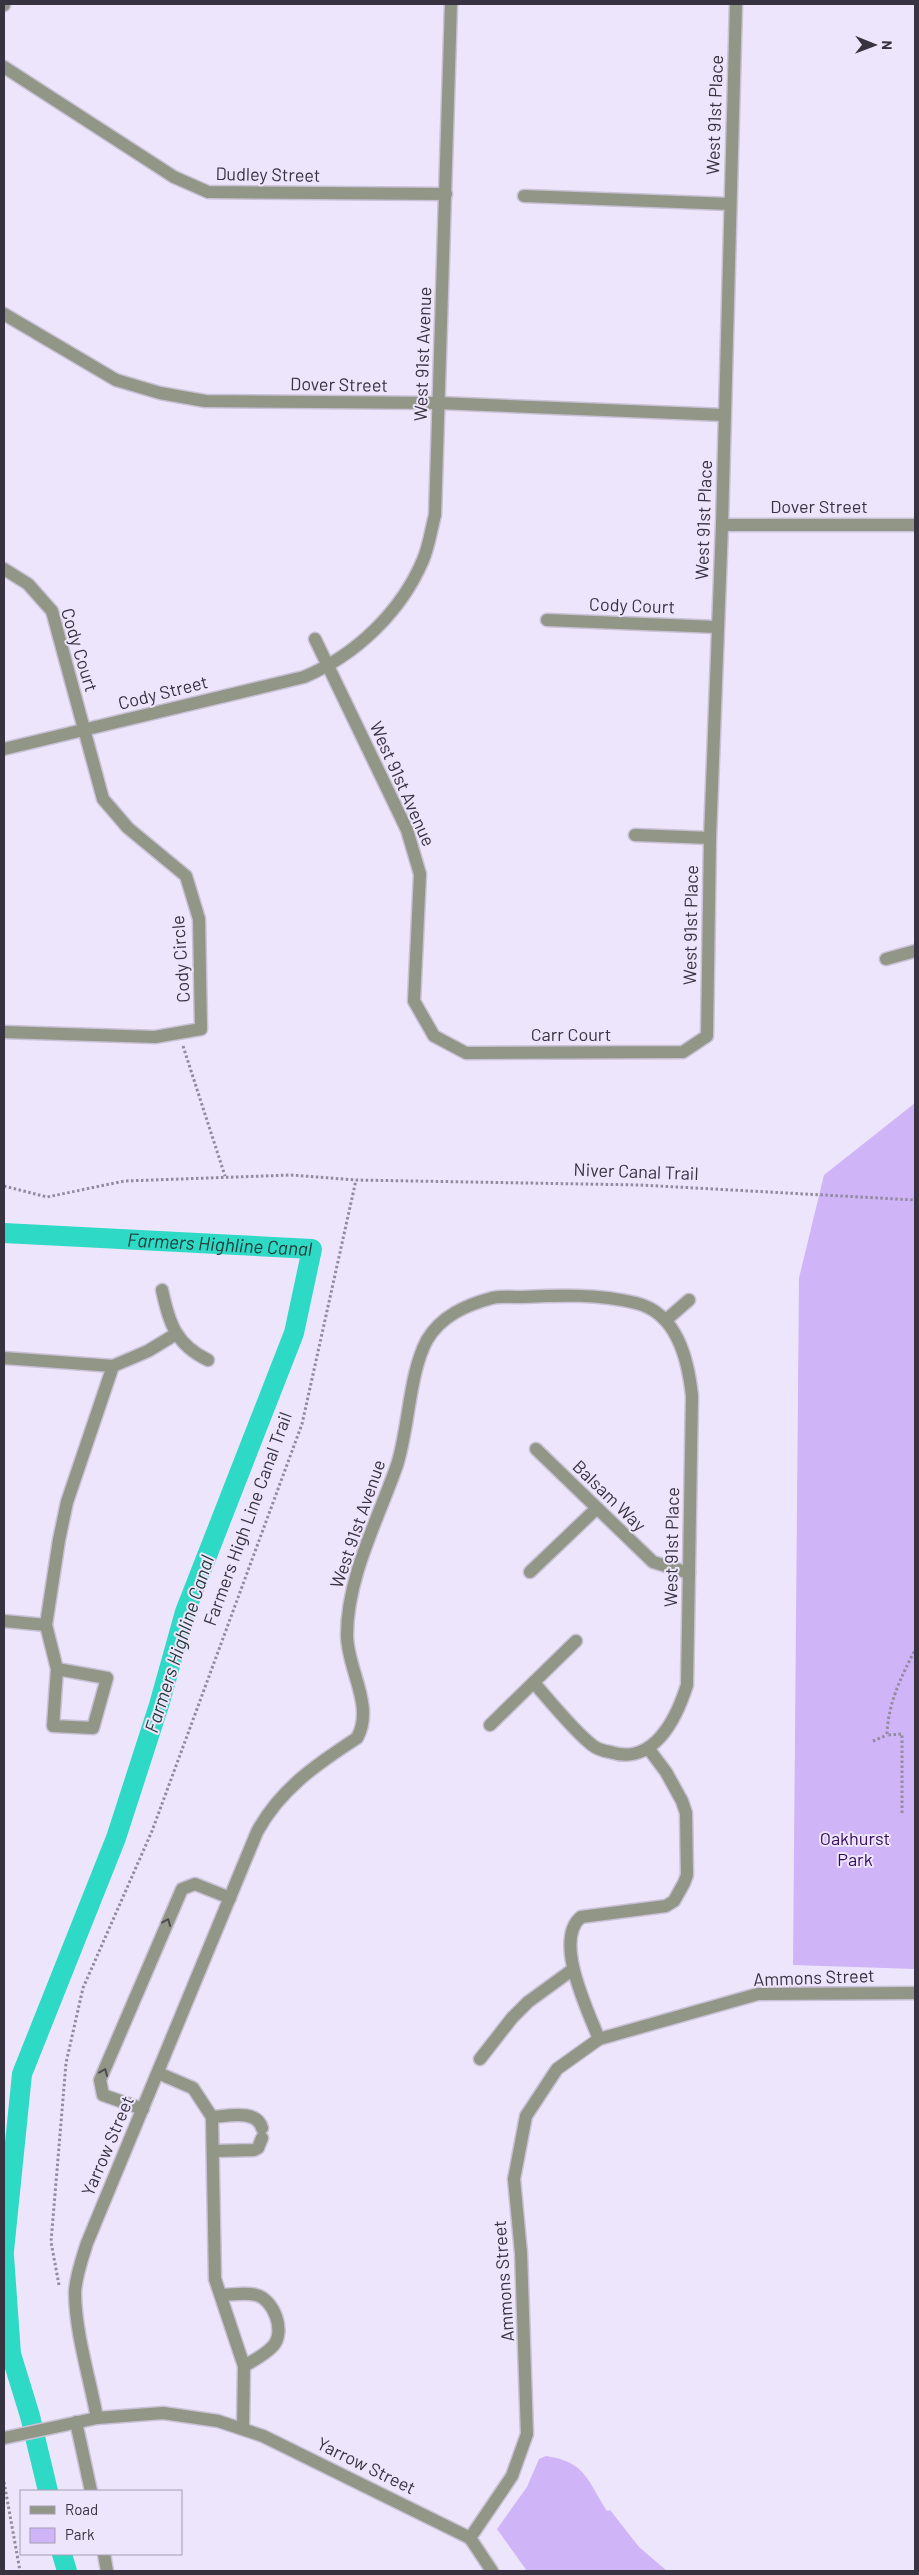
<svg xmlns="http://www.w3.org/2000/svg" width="919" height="2575" font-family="Barlow,sans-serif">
<rect width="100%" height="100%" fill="#ede5fb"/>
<g fill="#d0b4f8">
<polygon points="915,1103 915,1969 793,1965 799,1278 824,1175"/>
<path d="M546,2456C586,2462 587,2480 607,2511L610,2510L639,2547L667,2571H527L497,2529L527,2487L539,2459Z"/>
</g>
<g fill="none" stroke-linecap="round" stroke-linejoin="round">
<g stroke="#2ed9c5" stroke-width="20">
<path id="s1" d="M4,1233L312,1249L294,1333L185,1612L159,1705L116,1838L22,2074L4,2251"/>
<polyline points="4,2256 11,2354 30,2416 48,2491"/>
<polyline points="62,2554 67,2571"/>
</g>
<defs>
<g id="minor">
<polyline points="4,5 4,4"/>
<polyline points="4,67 174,177 208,192 446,194"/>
<polyline points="524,196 730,204"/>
<polyline points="4,314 116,380 160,393 205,401 439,403 724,415"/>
<polyline points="722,525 915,525"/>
<polyline points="4,569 28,584 52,611 103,799 128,828 186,876 199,919 201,1029 155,1037 4,1032"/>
<polyline points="547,620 717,627"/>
<polyline points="315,639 407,830 420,874 414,1001 434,1036 466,1053 683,1052 707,1036 710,838 722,525 736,4"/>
<path d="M4,749L304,677C356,655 401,612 423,560C429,546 431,530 435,515L451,4"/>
<polyline points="635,835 710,838"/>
<polyline points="886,959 915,951"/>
<path d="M162,1290C169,1323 176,1345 208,1360"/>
<polyline points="666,1320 689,1300"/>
<polyline points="4,1358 113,1366 148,1351 176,1334"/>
<polyline points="536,1449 653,1562 689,1573"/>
<polyline points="530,1572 596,1509"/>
<polyline points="4,1621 46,1625"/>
<polyline points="57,1669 107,1678 93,1728 53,1726 57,1669 46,1625 59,1540 67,1502 113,1366"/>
<polyline points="490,1725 576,1641"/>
<path d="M599,2039C588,2011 553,1940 581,1917L666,1906L674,1901L684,1883L687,1875L686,1813L682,1801L666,1772L648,1748"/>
<polyline points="480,2059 512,2018 528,2002 572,1970"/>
<polyline points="158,2073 193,2088 212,2117 215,2279 244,2366 243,2428"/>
<polyline points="143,2109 103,2095 100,2080 182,1889 195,1884 230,1898"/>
<path d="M212,2117C228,2116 257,2109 262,2128"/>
<polyline points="213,2151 254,2150 258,2148 262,2138"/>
<path d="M221,2295C232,2295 245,2292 256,2295C274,2299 286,2332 273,2346C265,2355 254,2360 244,2366"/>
<path d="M97,2418C90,2379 75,2332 75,2292C76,2275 82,2259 87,2243L257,1832C280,1789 317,1764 357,1738C375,1706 347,1669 347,1635C347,1577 378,1520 397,1465C409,1428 409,1373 427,1340C441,1316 466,1305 492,1298C502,1296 513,1297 523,1297C560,1295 599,1294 636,1303C677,1313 688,1359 692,1396L687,1685C676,1720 653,1766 610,1752C604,1751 597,1749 592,1745C573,1730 551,1702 534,1683"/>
<polyline points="76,2422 91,2491"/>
<polyline points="4,2438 97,2418 163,2413 218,2421 263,2436 470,2538"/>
<polyline points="470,2538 512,2476 527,2434 521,2253 514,2179 526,2116 557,2069 599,2039 758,1994 915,1993"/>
<polyline points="470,2538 492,2571"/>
<polyline points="104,2554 107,2571"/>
</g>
</defs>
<use href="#minor" stroke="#c9c1d6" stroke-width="15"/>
<g stroke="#928b9d" stroke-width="3" stroke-dasharray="2.5 2.5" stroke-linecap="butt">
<polyline points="183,1046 225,1176"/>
<polyline points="4,1186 47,1197 125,1181 291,1175 356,1180 640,1185 915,1200"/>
<polyline points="873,1741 887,1735"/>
<path d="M902,1813V1734L887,1735C888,1703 901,1677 915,1650"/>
<polyline points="59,2285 51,2242 66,2063 83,1988 152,1831 302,1424 356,1180"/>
<polyline points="4,2482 20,2571"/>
</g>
<use href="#minor" stroke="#919687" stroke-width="12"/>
</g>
<defs><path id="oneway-chevron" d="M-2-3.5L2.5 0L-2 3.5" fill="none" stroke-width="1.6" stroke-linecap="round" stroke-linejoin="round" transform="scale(1.25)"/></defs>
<g stroke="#4e4c52">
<use href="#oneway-chevron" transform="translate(167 1922) rotate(-67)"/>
<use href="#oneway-chevron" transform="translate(104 2072) rotate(-67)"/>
</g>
<g text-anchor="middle" stroke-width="4" stroke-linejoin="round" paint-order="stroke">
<g font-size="18" fill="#383341" stroke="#ede5fb">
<text transform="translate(715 115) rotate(-88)" y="6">West 91st Place</text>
<text transform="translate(268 175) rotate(1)" y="6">Dudley Street</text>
<text transform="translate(423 354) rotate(-88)" y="6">West 91st Avenue</text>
<text transform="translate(339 385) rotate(1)" y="6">Dover Street</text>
<text x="819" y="513">Dover Street</text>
<text transform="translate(704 520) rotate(-88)" y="6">West 91st Place</text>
<text transform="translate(632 606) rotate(2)" y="6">Cody Court</text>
<text transform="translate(79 650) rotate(73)" y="6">Cody Court</text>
<text transform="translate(163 693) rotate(-14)" y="6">Cody Street</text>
<text transform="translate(402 784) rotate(66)" y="6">West 91st Avenue</text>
<text transform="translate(691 925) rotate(-89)" y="6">West 91st Place</text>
<text transform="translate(181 959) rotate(-94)" y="6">Cody Circle</text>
<text x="571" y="1041">Carr Court</text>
<text transform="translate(636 1172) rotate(2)" y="6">Niver Canal Trail</text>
<text transform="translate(609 1496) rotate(44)" y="6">Balsam Way</text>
<text transform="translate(248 1519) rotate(-70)" y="6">Farmers High Line Canal Trail</text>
<text transform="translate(358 1524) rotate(-71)" y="6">West 91st Avenue</text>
<text transform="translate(672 1547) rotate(-89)" y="6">West 91st Place</text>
<text transform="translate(814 1978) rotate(-2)" y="6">Ammons Street</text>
<text transform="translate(108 2146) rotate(-67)" y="6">Yarrow Street</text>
<text transform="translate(504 2281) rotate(-94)" y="6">Ammons Street</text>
<text transform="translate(366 2466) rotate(26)" y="6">Yarrow Street</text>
</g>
<g font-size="18" fill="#380c5d" stroke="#ede5fb">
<text x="855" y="1845">Oakhurst<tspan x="855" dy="21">Park</tspan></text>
</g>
<g font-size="19" font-style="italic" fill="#223b37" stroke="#ede5fb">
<text dy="7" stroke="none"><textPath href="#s1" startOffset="216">Farmers Highline Canal</textPath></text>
<text transform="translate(179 1644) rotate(-72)" y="7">Farmers Highline Canal</text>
</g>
</g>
<rect width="919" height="2575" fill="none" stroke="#383341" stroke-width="10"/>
<rect x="20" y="2490" width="162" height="65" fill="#ede5fb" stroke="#a59eb1"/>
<rect x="30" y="2506" width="25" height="8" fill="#919687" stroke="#a59eb1"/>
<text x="65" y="2515" font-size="15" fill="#383341">Road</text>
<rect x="30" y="2528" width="25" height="15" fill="#d0b4f8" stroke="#a59eb1"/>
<text x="65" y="2540" font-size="15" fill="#383341">Park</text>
<g transform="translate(874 45) rotate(91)" stroke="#ede5fb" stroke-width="4" paint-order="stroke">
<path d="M0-4L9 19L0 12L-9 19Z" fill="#383341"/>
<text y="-8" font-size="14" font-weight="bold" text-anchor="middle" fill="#383341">N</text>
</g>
</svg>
